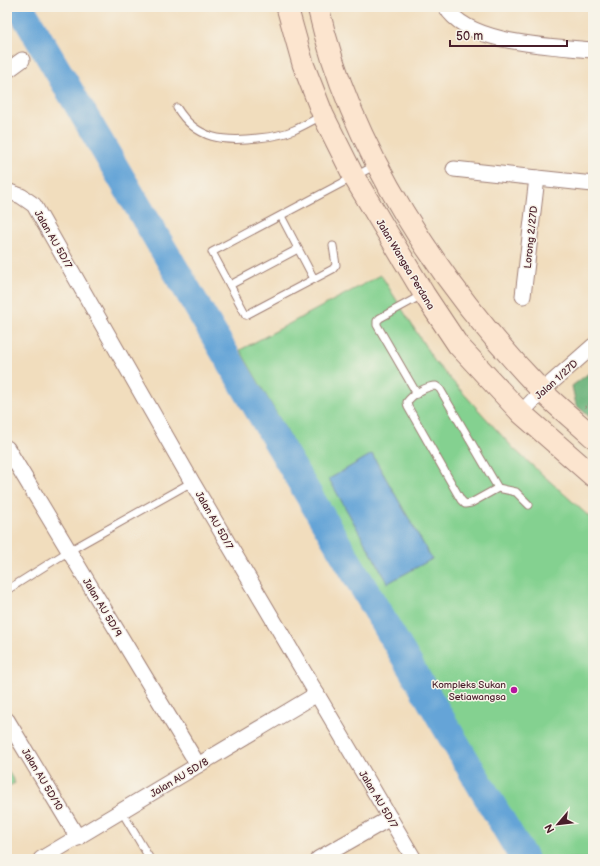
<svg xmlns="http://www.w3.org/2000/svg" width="600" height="866" font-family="'Balsamiq Sans',sans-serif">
<rect width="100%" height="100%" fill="#f7f3e8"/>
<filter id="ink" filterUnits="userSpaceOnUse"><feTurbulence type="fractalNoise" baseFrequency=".025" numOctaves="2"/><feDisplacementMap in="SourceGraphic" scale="8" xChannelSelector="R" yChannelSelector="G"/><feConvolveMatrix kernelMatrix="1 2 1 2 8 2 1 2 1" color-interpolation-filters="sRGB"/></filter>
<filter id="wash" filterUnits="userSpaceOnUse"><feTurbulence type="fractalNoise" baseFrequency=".012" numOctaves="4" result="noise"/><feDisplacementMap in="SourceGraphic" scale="16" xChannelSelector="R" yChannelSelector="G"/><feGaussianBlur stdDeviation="0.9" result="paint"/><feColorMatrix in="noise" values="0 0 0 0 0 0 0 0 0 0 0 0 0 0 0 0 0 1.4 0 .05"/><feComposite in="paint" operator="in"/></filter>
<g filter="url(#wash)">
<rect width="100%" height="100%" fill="#f1ddbd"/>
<g fill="#84d190" stroke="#67785e">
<polygon points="381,275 435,362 514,449 593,520 593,859 533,859 240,350"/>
<polygon points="7,769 15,783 7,787"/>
</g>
<polygon fill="#6bb37a" stroke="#5a6952" points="593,370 593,420 576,405 572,386"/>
<polygon fill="#65a4d7" stroke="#586281" points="372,454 432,559 388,583 329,479"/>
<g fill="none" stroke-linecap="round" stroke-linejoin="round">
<polyline stroke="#65a4d7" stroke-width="28" points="20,7 524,859"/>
</g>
</g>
<g filter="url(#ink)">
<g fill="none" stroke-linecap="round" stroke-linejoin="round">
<defs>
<g id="service">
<path d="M177,108C197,140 224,142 258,138C269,137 283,135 294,130C303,126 312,121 321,116"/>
<polyline points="281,216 314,279"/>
<polyline points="333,246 336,265 333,269 246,315 212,252 376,165"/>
<polyline points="230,285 298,249"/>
<polyline points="417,394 377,325 377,321 380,318 422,295"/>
<path d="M498,488L440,389L436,386C426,386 413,394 407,402L408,407L461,500L465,504L471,503L498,488L516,492L529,505"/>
<polyline points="7,590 69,551 192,482"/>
<polyline points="122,812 150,859"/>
</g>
<g id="minor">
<path d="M446,7C468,45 554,46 593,50"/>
<polyline points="7,71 22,60"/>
<polyline points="454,169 593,184"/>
<polyline points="7,191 21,196 34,205 192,482 414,859"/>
<polyline points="523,296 537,178"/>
<polyline points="521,413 542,391 593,346"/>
<polyline points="7,448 198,765"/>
<polyline points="7,720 78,838"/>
<polyline points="41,859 317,694"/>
<polyline points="318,859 390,818"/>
</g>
<g id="secondary">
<polyline points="287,7 303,64 323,115 354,177 424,294 458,345 521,413 593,476"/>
<path d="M318,7C350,149 441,286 541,390C557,407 576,421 593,437"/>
</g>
</defs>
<use href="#service" stroke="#9e7e74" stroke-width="9"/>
<use href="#minor" stroke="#9e7e74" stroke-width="17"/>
<use href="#secondary" stroke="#9e7e74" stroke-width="23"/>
<polyline stroke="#9e7e74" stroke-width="2.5" stroke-dasharray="1 3" stroke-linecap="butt" points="585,407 593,401"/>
<use href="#service" stroke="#fff" stroke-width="7"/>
<use href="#minor" stroke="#fff" stroke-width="15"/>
<use href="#secondary" stroke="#fce5cf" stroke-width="21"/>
</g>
</g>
<circle fill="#b5179e" stroke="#f7f3e8" stroke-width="1.5" cx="514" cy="690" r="4"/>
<g text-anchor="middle" stroke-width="3" stroke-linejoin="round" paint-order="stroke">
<g font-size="10" fill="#4a1f2b" stroke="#f7f3e8">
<text transform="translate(530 237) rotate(-84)" y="4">Lorong 2/27D</text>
<text transform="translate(54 239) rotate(60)" y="4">Jalan AU 5D/7</text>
<text transform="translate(406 264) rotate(59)" y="4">Jalan Wangsa Perdana</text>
<text transform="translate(556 379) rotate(-42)" y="4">Jalan 1/27D</text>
<text transform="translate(215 520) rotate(60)" y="4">Jalan AU 5D/7</text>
<text transform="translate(103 607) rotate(59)" y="4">Jalan AU 5D/9</text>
<text transform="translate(179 777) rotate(-31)" y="4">Jalan AU 5D/8</text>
<text transform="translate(43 779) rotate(59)" y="4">Jalan AU 5D/10</text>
<text transform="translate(379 799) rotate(59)" y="4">Jalan AU 5D/7</text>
</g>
<g font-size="10" fill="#4a1f2b" stroke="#f7f3e8" text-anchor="end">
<text x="506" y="688">Kompleks Sukan<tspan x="506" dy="12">Setiawangsa</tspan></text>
</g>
</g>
<rect width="600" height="866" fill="none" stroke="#f7f3e8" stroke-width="24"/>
<g transform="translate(558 824) rotate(242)" stroke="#f7f3e8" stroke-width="3" paint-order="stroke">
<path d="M0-3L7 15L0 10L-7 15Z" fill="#4a1f2b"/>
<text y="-6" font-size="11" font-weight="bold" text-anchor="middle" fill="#4a1f2b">N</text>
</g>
<path d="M450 40v6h117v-6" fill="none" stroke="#4a1f2b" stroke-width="2"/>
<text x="456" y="40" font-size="12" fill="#4a1f2b" stroke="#f7f3e8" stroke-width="3" paint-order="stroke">50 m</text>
</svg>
